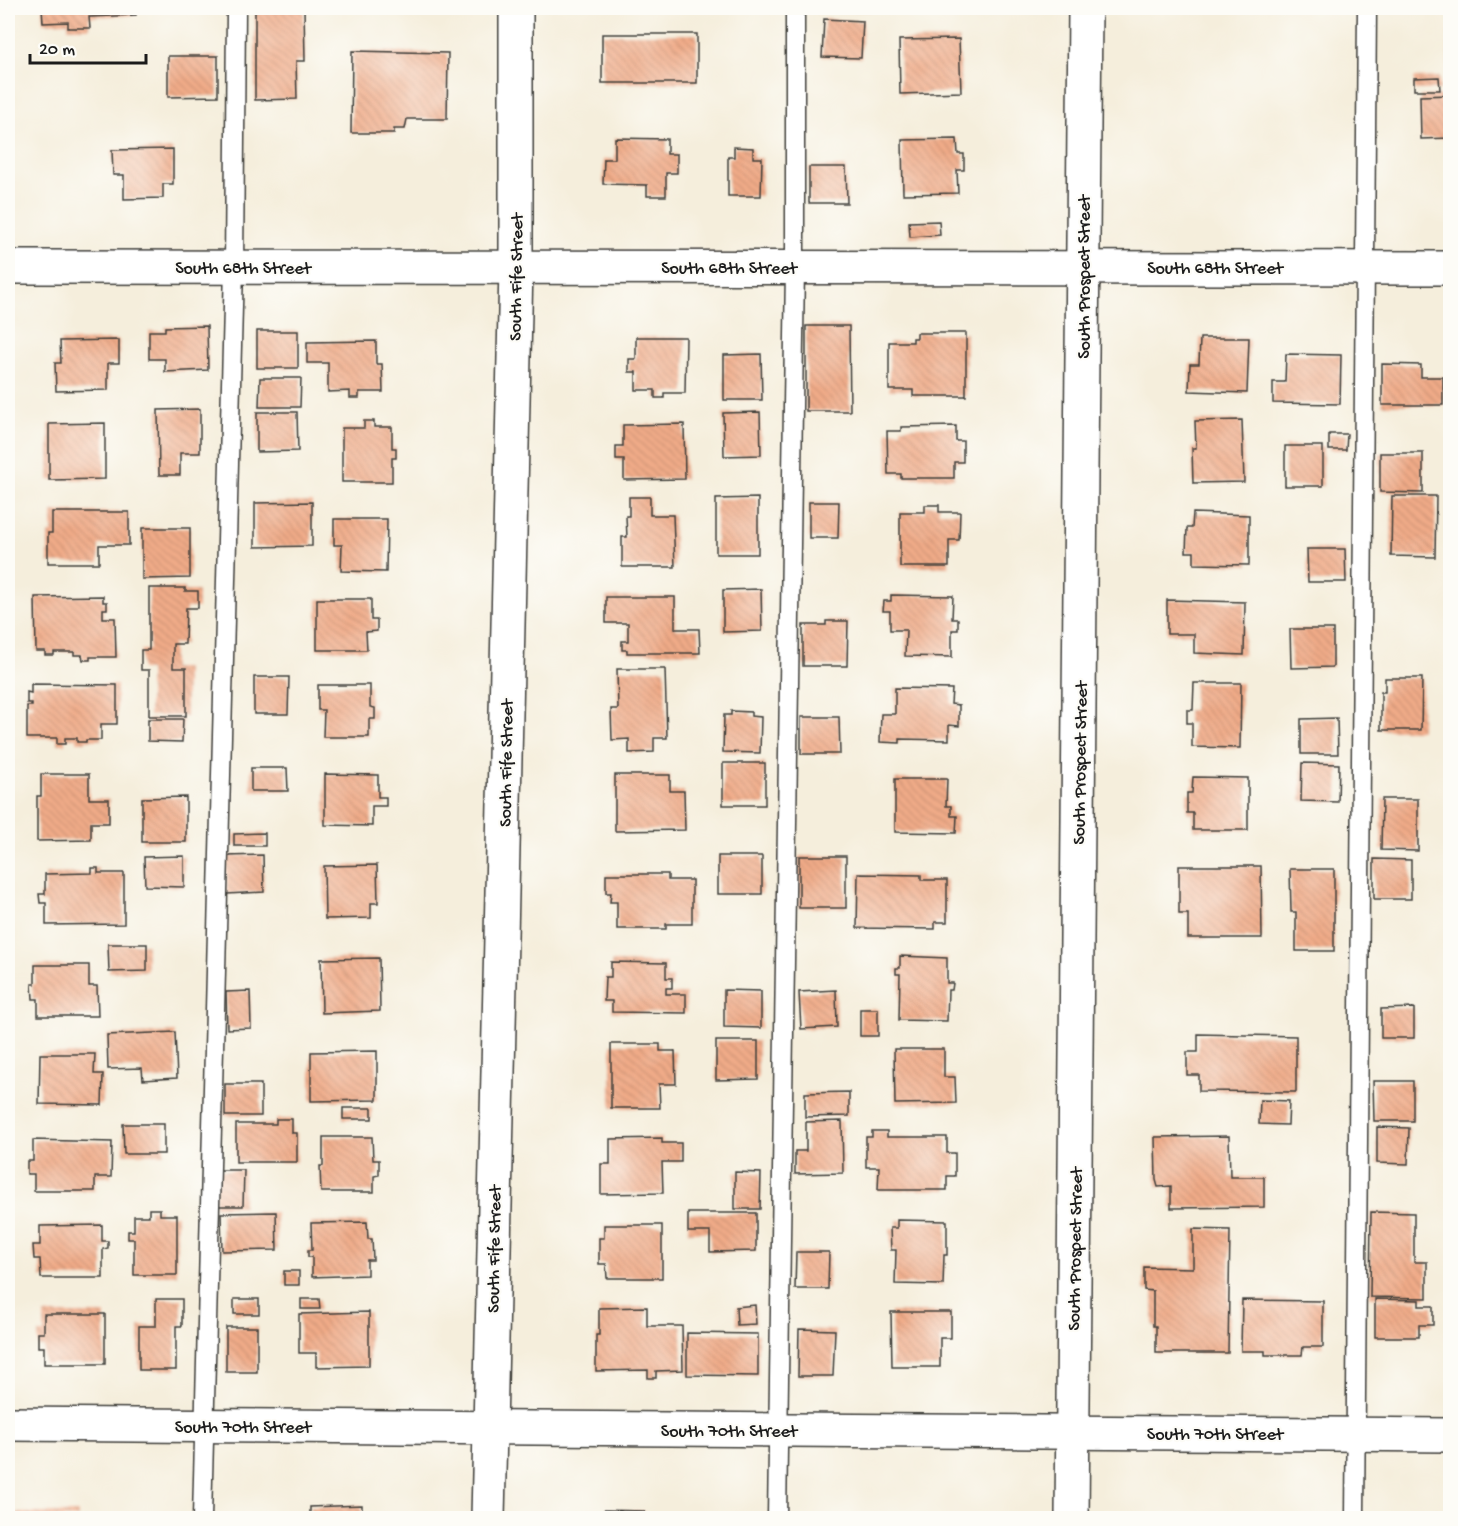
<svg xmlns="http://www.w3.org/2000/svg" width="1458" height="1526" font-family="'Gochi Hand',sans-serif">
<defs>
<pattern id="building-back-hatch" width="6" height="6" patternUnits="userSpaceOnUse" patternTransform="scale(1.5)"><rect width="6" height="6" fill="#f0ab88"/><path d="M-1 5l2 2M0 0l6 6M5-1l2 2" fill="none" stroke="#cd9375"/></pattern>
</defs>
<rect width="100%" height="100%" fill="#fdfcf7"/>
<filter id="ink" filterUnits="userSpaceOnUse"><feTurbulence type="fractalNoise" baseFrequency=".0167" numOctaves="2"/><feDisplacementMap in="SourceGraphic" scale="12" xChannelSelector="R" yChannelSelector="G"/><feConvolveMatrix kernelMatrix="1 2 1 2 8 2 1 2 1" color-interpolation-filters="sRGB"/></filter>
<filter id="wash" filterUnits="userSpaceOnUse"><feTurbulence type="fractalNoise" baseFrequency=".008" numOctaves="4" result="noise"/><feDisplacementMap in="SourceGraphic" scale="24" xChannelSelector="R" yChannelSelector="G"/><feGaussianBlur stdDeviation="1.35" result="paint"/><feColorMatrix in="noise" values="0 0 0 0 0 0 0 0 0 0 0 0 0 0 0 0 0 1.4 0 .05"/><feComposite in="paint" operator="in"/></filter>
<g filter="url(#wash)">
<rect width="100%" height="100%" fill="#f5eedc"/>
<g id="blocks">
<g fill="url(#building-back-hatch)">
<polygon points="42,8 136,8 136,15 89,17 90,28 68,28 68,22 43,23"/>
<polygon points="255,8 304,8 305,61 296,61 297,99 255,100"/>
<rect x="842" y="8" width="44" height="3"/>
<polygon points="824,19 863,21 861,58 822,57"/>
<rect x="1448" y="31" width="2" height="45"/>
<rect x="602" y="34" width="95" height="49"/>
<polygon points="959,39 961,92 900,94 899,40"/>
<polygon points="352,51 448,53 447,119 407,119 405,129 394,129 394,133 351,133"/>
<polygon points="168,56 218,56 218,96 168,97"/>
<polygon points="1439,77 1440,90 1414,90 1414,78"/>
<polygon points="1450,95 1450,138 1421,139 1420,96"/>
<polygon points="615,138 667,139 667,154 677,154 677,173 666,173 666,196 647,196 647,185 603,184 604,159 615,159"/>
<polygon points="957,139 958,154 964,154 964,170 957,170 958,193 903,194 902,140"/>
<polygon points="734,147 753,148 753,158 762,158 761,196 728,196 728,157 734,157"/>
<polygon points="173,149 173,184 163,184 163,198 124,199 124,175 113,175 112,150"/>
<polygon points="809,167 846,167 847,203 809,203"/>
<polygon points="939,221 940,235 910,237 909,222"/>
<polygon points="207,326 208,370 165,372 165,359 149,359 149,331 165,331 165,327"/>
<polygon points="806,326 849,326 850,411 806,411"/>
<rect x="257" y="331" width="41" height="37"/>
<polygon points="917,333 966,333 966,396 913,396 913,390 889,390 889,342 913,342 913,338 917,338"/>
<polygon points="636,337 686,337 685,393 664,393 664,398 655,398 655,390 636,390 636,372 629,372 629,359 636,359"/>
<polygon points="1200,338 1249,338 1247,393 1189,391 1190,364 1199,364"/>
<polygon points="119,340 119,363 108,363 108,390 56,391 55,363 61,363 60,341"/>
<polygon points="376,341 376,364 382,364 383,392 359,392 359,398 350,398 350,391 328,392 328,363 307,363 307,342"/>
<polygon points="761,354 762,400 724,400 724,355"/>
<polygon points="1286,354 1341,355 1340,404 1273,403 1273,382 1285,382"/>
<polygon points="1382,364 1421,365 1421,377 1443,377 1443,405 1382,405"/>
<polygon points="260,378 301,378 300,407 259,407"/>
<polygon points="200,409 200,453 180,453 180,475 159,475 158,410"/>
<polygon points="257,412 297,412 298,451 257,452"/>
<polygon points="760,412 761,455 724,456 723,413"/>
<polygon points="1242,420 1244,482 1193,483 1192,448 1196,448 1195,421"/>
<polygon points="364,421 374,421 374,427 392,427 392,448 396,448 396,458 392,458 392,482 342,482 342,428 364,428"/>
<polygon points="105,423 105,479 49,480 49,424"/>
<polygon points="684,424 685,479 624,480 624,460 616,460 616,446 623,446 623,425"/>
<polygon points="956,426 956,441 963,441 963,462 954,462 954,478 901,478 901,474 888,474 887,431 901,431 901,427"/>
<polygon points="1329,434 1347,434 1346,450 1329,450"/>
<rect x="1285" y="446" width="38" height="40"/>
<polygon points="1380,453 1423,453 1423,493 1380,492"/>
<polygon points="1392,496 1436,496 1435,557 1391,556"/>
<polygon points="629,497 650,497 650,515 673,515 675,567 622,567 622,537 627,537 626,516 629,516"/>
<polygon points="758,498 758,554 716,554 716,499"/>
<polygon points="312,502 312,546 255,547 255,503"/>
<polygon points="809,502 839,502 838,538 809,538"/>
<polygon points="925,505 939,505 939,512 960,512 959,540 949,540 949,567 900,567 900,512 925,512"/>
<polygon points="52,512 129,512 129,545 99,545 99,563 48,563 48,533 52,533"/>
<polygon points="1193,513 1249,515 1249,565 1194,564 1194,552 1186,552 1187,528 1192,528"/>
<polygon points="334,519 387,519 386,572 341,571 342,545 334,545"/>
<polygon points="142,528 190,528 190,578 142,579"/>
<polygon points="1307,549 1345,549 1346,582 1308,582"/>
<polygon points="149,588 185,588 185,591 198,591 198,608 186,608 185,644 173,644 173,668 186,668 186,716 149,716 149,670 141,670 141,650 149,650"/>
<polygon points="761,589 762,631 723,632 723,590"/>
<polygon points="891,595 953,596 952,619 958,619 958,630 952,630 952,657 905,656 906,630 890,630 890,611 883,611 884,601 891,601"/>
<polygon points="103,596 103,602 107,602 107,609 103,609 103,618 115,618 116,657 90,657 90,660 83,660 82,655 74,655 74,652 54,652 54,655 45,655 45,651 36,651 35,597"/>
<polygon points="606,597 675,597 675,629 699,629 700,653 627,653 627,650 622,650 622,641 628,641 628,623 606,623"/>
<polygon points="317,599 371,599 371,620 377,620 377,631 366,632 367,650 317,650"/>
<polygon points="1167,600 1245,602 1244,655 1194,653 1194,634 1167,634"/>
<polygon points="826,621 848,621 847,666 803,666 803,625 826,625"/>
<polygon points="1290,629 1333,629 1333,667 1291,668"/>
<polygon points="617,669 665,669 667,738 654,738 654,752 629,753 629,739 612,740 611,709 618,709"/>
<polygon points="254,677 289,677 288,714 254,714"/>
<polygon points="1385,678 1422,678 1421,730 1381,730 1381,692 1385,692"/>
<polygon points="1194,683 1241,683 1240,748 1192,747 1192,723 1187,723 1187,710 1193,710"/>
<polygon points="31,684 117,685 117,724 101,724 101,740 86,740 86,742 77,742 77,738 65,738 65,744 57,744 57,738 27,738 27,706 32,706 32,703 27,703 27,692 31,693"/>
<polygon points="318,685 370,685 370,707 375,708 375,719 369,719 369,737 323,737 324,710 318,710"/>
<polygon points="895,688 952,689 951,704 959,705 959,726 949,725 949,740 900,739 900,743 880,742 881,714 895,714"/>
<polygon points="731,711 751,712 751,716 761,717 760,753 723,752 724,715 731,715"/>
<polygon points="801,717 839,717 840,754 801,754"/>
<polygon points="1337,718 1338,754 1301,754 1301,719"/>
<polygon points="148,719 183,719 182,742 148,741"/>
<rect x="723" y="763" width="42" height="42"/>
<polygon points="1302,763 1339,764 1338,802 1301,801"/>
<polygon points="251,768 287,768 288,791 251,791"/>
<polygon points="41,774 89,774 89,799 109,799 109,823 91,823 91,840 37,841 37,796 41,796"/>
<polygon points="325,774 378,775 378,797 386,797 386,806 372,806 372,826 325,825"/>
<polygon points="615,775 670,775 670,791 684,791 685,830 615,831"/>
<polygon points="1193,777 1248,778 1248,830 1193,830 1193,813 1187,813 1187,793 1192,793"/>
<polygon points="895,779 947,779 946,806 951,806 951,816 957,816 956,833 895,832"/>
<polygon points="186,797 186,842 142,842 142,798"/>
<polygon points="1382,799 1418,799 1418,851 1381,850"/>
<polygon points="265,833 265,846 234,846 234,834"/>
<polygon points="263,855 264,892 227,894 226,856"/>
<polygon points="184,856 184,887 145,886 144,857"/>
<rect x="718" y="856" width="44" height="38"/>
<rect x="799" y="856" width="47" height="52"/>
<polygon points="1374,859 1411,860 1411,899 1374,899"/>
<polygon points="377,865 378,903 371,903 371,918 325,919 324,866"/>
<polygon points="1179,866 1261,866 1262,938 1188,938 1188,914 1179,914"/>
<polygon points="92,868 98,868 98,873 124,873 124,924 46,925 46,903 40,903 39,894 45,894 45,874 92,873"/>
<polygon points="1290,869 1334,869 1334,951 1296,951 1296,912 1291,912"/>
<polygon points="606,874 668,874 668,880 692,880 692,924 666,924 666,929 617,929 617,902 610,902 611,893 606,893"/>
<polygon points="858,874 921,875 921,880 947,880 947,922 935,922 935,929 857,928"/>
<polygon points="108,944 147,944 147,971 109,972"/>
<polygon points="900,956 947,958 947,983 953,983 952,990 948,990 947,1021 899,1020 900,974 896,974 896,968 900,968"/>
<polygon points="379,958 380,1011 322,1013 321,959"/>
<polygon points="611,962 666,963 666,978 672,978 672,988 666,988 666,994 686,994 686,1013 612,1012 612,1001 604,1001 605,977 611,977"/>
<polygon points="35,965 89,965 89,986 97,986 98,1016 38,1016 38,999 33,999 32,984 35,984"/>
<polygon points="724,990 761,991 761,1028 724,1027"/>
<polygon points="836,990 837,1027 801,1029 799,992"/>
<polygon points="250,991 251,1028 227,1029 226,992"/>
<polygon points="1414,1008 1414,1038 1381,1038 1381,1009"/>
<rect x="860" y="1009" width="18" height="27"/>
<polygon points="175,1032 177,1078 143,1080 142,1068 108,1069 107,1035"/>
<polygon points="1198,1034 1296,1036 1296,1092 1199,1091 1199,1075 1187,1075 1187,1052 1198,1052"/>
<polygon points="716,1041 758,1041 758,1079 716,1080"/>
<polygon points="611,1044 660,1044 660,1051 675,1051 676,1084 659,1084 660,1108 611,1108"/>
<polygon points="894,1049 944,1049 944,1077 955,1077 956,1103 895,1104"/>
<polygon points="377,1051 377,1100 311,1101 311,1052"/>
<polygon points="40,1054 95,1054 94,1074 103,1074 102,1105 39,1104"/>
<polygon points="1373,1081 1413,1081 1413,1121 1374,1121"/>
<rect x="225" y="1084" width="36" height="32"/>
<polygon points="849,1092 849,1116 805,1117 805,1093"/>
<polygon points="1260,1100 1289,1101 1288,1125 1259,1124"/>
<rect x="343" y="1108" width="29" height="11"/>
<polygon points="276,1119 292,1119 292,1133 297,1133 297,1162 236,1162 236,1124 276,1124"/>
<polygon points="842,1121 843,1173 795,1174 795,1151 806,1151 806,1122"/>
<polygon points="123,1124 164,1124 164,1154 124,1154"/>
<polygon points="1377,1127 1409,1128 1408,1164 1377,1163"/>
<polygon points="872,1131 887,1131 887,1137 947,1137 947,1153 955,1153 955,1176 947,1176 947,1190 878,1190 879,1167 866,1167 866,1137 872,1137"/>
<polygon points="1229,1136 1230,1177 1264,1177 1264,1207 1171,1208 1171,1186 1158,1187 1156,1180 1155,1137"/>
<polygon points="323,1137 372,1137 373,1160 379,1160 379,1175 374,1176 374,1192 321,1192 320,1166 323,1166"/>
<polygon points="662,1138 662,1143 681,1143 681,1162 662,1162 663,1193 601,1194 601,1164 610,1164 610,1139"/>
<polygon points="33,1140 112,1142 111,1177 95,1177 95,1191 34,1191 34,1174 27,1174 27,1161 33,1161"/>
<polygon points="216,1170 244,1170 243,1206 215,1206"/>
<polygon points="735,1172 761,1173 760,1209 735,1209"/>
<polygon points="149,1209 160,1209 160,1215 177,1215 177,1275 134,1275 134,1239 128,1239 128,1231 134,1231 134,1216 149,1216"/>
<polygon points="276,1212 277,1250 222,1251 221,1213"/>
<polygon points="1371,1212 1414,1213 1414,1262 1427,1262 1427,1298 1370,1297"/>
<polygon points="688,1213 756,1213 756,1251 710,1252 710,1232 688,1232"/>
<polygon points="897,1220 947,1221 947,1255 944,1255 943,1285 895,1284 896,1250 891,1250 890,1228 897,1228"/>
<polygon points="367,1222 368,1239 372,1239 373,1260 367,1260 367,1275 312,1277 312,1257 308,1257 308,1250 312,1250 311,1223"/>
<polygon points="102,1225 102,1241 108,1241 108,1248 103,1249 103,1278 41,1278 40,1259 34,1259 33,1245 40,1245 40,1226"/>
<polygon points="604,1225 662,1225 662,1278 607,1278 606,1264 599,1264 599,1238 604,1238"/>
<polygon points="1193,1229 1230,1230 1228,1353 1156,1353 1156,1326 1153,1326 1153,1291 1144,1290 1144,1267 1193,1268"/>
<polygon points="796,1252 829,1252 828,1289 795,1289"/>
<rect x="284" y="1271" width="15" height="14"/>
<polygon points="156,1299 182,1299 182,1326 176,1326 176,1370 139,1370 139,1326 156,1326"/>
<rect x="234" y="1299" width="25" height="15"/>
<polygon points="301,1299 319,1299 320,1309 301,1309"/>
<polygon points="1375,1299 1419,1300 1419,1306 1433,1306 1433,1325 1419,1325 1419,1337 1375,1337"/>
<polygon points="1242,1300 1323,1301 1323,1347 1303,1347 1302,1355 1265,1355 1265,1351 1241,1351"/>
<polygon points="755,1305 756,1324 737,1325 736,1307"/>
<polygon points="647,1307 647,1326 682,1326 683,1370 656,1371 656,1378 648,1378 648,1370 596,1371 596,1335 599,1335 599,1308"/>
<polygon points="369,1312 369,1366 316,1367 316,1353 299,1353 299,1314"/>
<polygon points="891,1312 951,1312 951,1338 940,1338 940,1367 892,1367"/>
<polygon points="44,1314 105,1314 105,1364 44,1364 44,1347 38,1347 38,1333 44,1333"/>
<rect x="226" y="1327" width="31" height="45"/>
<polygon points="799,1329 835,1330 833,1376 798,1376"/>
<polygon points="687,1333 758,1334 758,1376 687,1375"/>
<polygon points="362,1505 362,1518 310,1518 310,1507"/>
<polygon points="604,1510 644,1511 646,1518 603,1518"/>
<rect x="12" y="1513" width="66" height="5"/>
</g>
</g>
</g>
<g filter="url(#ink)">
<use href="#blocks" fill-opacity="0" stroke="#3d3c39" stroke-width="1.5"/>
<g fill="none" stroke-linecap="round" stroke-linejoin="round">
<defs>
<g id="lane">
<polyline points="202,1518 234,267 236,8"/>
<polyline points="777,1518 795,267 795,8"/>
<polyline points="1355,1518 1367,8"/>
</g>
<g id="street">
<polyline points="8,267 1450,268"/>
<polyline points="8,1424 1450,1435"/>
<polyline points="488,1518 516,267 516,8"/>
<polyline points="1072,1518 1085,8"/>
</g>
</defs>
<use href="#lane" stroke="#3d3c39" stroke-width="21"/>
<use href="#street" stroke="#3d3c39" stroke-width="36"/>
<use href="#lane" stroke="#fff" stroke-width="18"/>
<use href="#street" stroke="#fff" stroke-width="33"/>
</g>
</g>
<g text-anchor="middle" stroke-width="4.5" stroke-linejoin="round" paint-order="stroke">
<g font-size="18" fill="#1c1c1c" stroke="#fdfcf7">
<text x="243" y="273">South 68th Street</text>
<text x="729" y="273">South 68th Street</text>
<text x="1215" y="273">South 68th Street</text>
<text transform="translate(515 277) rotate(-89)" y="6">South Fife Street</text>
<text transform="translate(1083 277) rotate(-90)" y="6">South Prospect Street</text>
<text transform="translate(505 763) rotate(-89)" y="6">South Fife Street</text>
<text transform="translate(1079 763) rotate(-89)" y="6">South Prospect Street</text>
<text transform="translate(493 1249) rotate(-89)" y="6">South Fife Street</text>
<text transform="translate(1074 1249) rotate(-89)" y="6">South Prospect Street</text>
<text x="243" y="1432">South 70th Street</text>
<text x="729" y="1436">South 70th Street</text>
<text x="1215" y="1439">South 70th Street</text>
</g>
</g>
<rect width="1458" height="1526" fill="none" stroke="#fdfcf7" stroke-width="30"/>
<path d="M30 54v9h116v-9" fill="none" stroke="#1c1c1c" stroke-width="3"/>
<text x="39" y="54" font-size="18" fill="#1c1c1c" stroke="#fdfcf7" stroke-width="4.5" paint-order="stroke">20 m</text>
</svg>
